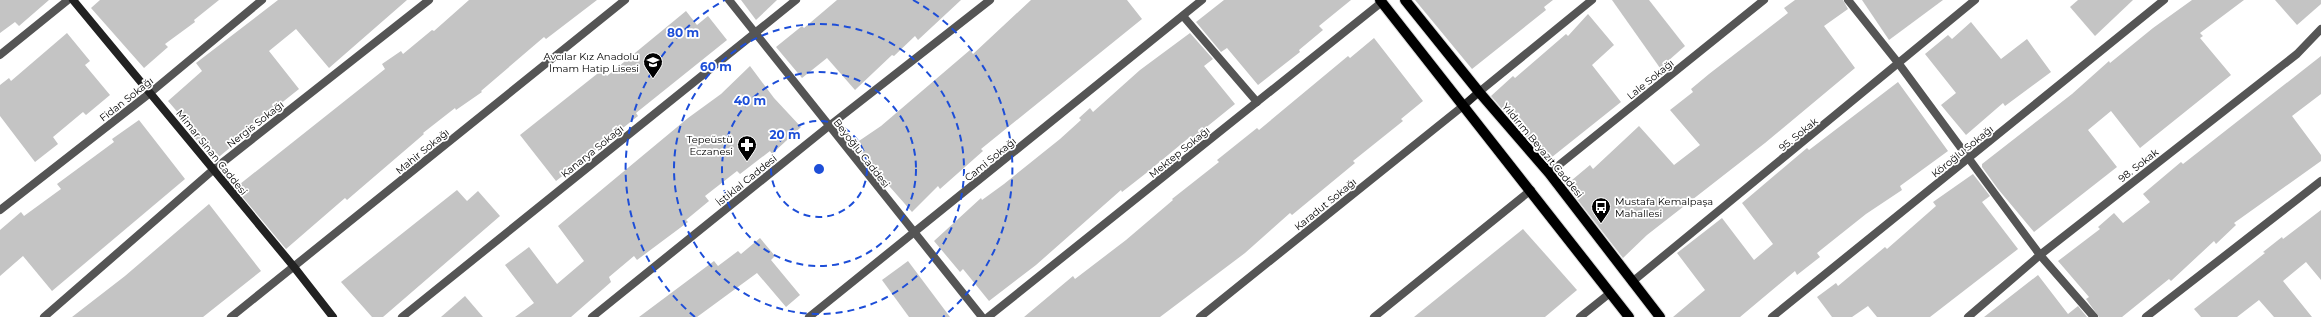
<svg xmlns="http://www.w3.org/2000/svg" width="2321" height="317" font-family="Montserrat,sans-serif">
<rect width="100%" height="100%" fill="#fff"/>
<g fill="#c4c4c4">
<polygon points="0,0 49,0 19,26 15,22 0,33"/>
<polygon points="100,0 219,0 194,20 195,22 165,44 168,47 144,68 91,8"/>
<polygon points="278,0 407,0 329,68 296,29 269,51 299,89 236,139 238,141 214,161 189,131 192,129 168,101 202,71 196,63"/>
<polygon points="469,0 597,0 546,39 544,37 481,91 482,92 456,110 455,108 423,133 424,134 347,200 345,198 286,249 235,188 385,69 382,64 401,51 403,54 432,30 434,31"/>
<polygon points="741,0 777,0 756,20"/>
<polygon points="837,0 961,0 918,40 915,36 894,56 892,55 855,90 827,58 802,78 776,47 802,26 804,28"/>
<polygon points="1031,0 1127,0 1142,19 981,149 983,151 940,189 938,186 912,212 853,145 881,126 970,50 973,54"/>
<polygon points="1224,0 1351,0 1319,26 1323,30 1299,50 1300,52 1258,85 1227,48 1221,52 1196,22"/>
<polygon points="1415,0 1553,0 1544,7 1546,10 1472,69"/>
<polygon points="1612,0 1649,0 1685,46 1660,68"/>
<polygon points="1795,0 1843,0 1848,9 1824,26 1855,68 1765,143 1647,235 1623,258 1566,185 1590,165 1593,169 1639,126 1674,165 1700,145 1670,110 1693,92 1691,89 1709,74 1788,13 1784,8"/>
<polygon points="1862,0 1943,0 1889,40"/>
<polygon points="2078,0 2133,0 2095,36 2070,7"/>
<polygon points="2192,0 2244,0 2200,33 2203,36 2200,38 2231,75 2140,148 2111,111 2088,130 2117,167 2034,232 1998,189 1982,167 1982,164 2072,94 2109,61 2110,63 2153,28"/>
<polygon points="2275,0 2321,0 2321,4 2297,25"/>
<polygon points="686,11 697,25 708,16 727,40 636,113 638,116 556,181 520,135 602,70 607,76"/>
<polygon points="1588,14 1614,45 1592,65 1621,102 1547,161 1491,96 1513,76 1515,78 1566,34 1568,36"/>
<polygon points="1971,22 2001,59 2027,39 2051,72 2005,106 2003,103 1966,135 1941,105 1956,93 1925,54 1948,35 1952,39"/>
<polygon points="67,33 90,61 85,65 110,95 86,115 83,112 53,137 58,144 35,162 0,116 0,85 9,78 11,81"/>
<polygon points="1190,33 1213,59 1204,66 1235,104 1193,138 1191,136 1145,174 1122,192 1121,190 1036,265 989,301 963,269 960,272 934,241 981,198 982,200 1004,184 1060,139 1081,120 1079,118 1090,108 1093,112 1140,70"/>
<polygon points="1374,38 1423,101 1401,119 1403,121 1353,161 1355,163 1292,215 1290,213 1245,253 1160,317 1024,317 1073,276 1075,279 1126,240 1173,200 1172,199 1219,162 1217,160 1257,128 1259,130 1348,56 1350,58"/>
<polygon points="2321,56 2321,94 2292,116 2321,155 2321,161 2234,223 2236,225 2216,244 2214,241 2171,281 2169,279 2122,317 2099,317 2086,299 2089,297 2058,261 2100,229 2098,227 2114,213 2123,223 2150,202 2143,194 2181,162 2183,164"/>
<polygon points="750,66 774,98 801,127 772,154 770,151 740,174 737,171 705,196 709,201 686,220 688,222 637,260 634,256 609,277 611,282 571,317 515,317 534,303 505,265 529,247 557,284 584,261 558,226 688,118 721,94"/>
<polygon points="1898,82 1948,151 1900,186 1902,190 1866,214 1817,253 1820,257 1797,275 1795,271 1740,317 1673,317 1705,290 1677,253 1722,218 1754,260 1773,244 1742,203 1807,148 1809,150"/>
<polygon points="139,120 185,179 52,291 23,256 0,276 0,230 21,212 24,216 61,189 57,184 114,142 112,139"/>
<polygon points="1973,174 1990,196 1982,202 2018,249 1930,317 1877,317 1868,306 1852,317 1832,317 1817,297 1836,283 1838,286 1885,247 1887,249 1936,206 1933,202"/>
<polygon points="457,190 467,201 478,191 500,216 383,317 372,317 341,282"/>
<polygon points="209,204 261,271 203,317 72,317 125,276"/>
<polygon points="2321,210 2321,280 2306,262 2283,281 2312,317 2274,317 2259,300 2237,317 2201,317 2194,309 2265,253 2263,252 2282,237 2283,239"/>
<polygon points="1523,229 1577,290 1545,317 1414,317"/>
<polygon points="760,238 775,256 771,260 800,295 786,307 757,273 697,317 639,317 714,261 718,266 738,251 741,254"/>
<polygon points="908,261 950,317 909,317 882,280"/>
<polygon points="2038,275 2068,314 2078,306 2087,317 1984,317"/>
<polygon points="465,296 483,317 441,317"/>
</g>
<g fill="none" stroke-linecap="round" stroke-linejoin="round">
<defs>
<g id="primary">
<polyline points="1380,0 1629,317"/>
<polyline points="1405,0 1479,92 1549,173 1660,317"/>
</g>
</defs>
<use href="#primary" stroke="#dbdbdb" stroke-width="12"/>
<g stroke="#555" stroke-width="8">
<polyline points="729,0 982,317"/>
<polyline points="1848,0 1899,64 2040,255 2094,317"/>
<polyline points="1183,16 1257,102"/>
<polyline points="0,55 68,0"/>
<polyline points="1479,92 1592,0"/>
<polyline points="1549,173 1764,0"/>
<polyline points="0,210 150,93 262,0"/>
<polyline points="1632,282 1975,0"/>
<polyline points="44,317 213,170 429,0"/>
<polyline points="231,317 625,0"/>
<polyline points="402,317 796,0"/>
<polyline points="809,317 1202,0"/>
<polyline points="988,317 1382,2"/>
<polyline points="1200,317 1463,106"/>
<polyline points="1374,317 1531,190"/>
<polyline points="1580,317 1610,293"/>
<polyline points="1772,317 2164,0"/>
<polyline points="1968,317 2040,255 2297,54 2321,29"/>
<polyline points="2146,317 2321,181"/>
</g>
<polyline stroke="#555" stroke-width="8" points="592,317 829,126 990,0"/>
<g stroke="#222" stroke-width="8">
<polyline points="73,0 294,267 333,317"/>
<polyline points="1463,106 1479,92"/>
</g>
<use href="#primary" stroke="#000" stroke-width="10"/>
</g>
<g fill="none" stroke="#1d4ed8" stroke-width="2" stroke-dasharray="7 5">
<circle cx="819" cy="169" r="48"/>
<circle cx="819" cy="169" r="97"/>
<circle cx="819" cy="169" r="145"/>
<path d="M695 317A193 193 0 0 1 725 0M913 0A193 193 0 0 1 943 317"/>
</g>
<defs>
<symbol id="school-pin" viewBox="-11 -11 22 30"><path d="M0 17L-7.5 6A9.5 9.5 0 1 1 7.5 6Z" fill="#000" stroke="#fff"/><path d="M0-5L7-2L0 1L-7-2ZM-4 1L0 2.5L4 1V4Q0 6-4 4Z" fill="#fff"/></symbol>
<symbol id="pharmacy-pin" viewBox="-11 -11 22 30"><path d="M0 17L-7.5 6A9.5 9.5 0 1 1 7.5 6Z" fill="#000" stroke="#fff"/><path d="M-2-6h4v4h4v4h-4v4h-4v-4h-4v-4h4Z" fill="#fff"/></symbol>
<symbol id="bus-pin" viewBox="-11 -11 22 30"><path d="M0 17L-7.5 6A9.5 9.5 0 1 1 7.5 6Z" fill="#000" stroke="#fff"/><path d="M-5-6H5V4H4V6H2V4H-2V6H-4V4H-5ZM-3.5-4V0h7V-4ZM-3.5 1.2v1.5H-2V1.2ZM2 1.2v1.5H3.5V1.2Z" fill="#fff"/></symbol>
</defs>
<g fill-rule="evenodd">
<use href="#school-pin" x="642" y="51" width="22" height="30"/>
<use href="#pharmacy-pin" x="736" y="134" width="22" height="30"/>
<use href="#bus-pin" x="1590" y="196" width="22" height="30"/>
</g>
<g text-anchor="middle" stroke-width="3.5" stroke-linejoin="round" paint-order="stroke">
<g font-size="10" fill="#000" stroke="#fff" text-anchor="end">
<text x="639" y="60">Avcılar Kız Anadolu<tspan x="639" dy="12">İmam Hatip Lisesi</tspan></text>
<text x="733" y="143">Tepeüstü<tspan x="733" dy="12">Eczanesi</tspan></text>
<text x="1615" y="205" text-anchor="start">Mustafa Kemalpaşa<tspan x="1615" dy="12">Mahallesi</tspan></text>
</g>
<g font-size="10" fill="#000" stroke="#fff">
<text transform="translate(1650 79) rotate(-39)" y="4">Lale Sokağı</text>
<text transform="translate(126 99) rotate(-38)" y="4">Fidan Sokağı</text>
<text transform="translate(255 124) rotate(-38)" y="4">Nergis Sokağı</text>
<text transform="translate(1798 134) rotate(-39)" y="4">95. Sokak</text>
<text transform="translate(1543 150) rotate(50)" y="4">Yıldırım Beyazıt Caddesi</text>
<text transform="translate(422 151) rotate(-39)" y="4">Mahir Sokağı</text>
<text transform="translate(592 151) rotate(-39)" y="4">Kanarya Sokağı</text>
<text transform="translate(1962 151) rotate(-39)" y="4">Köroğlu Sokağı</text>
<text transform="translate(212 152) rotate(51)" y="4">Mimar Sinan Caddesi</text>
<text transform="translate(1179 152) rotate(-39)" y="4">Mektep Sokağı</text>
<text transform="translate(862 153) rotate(52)" y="4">Beyoğlu Caddesi</text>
<text transform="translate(990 159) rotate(-39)" y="4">Cami Sokağı</text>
<text transform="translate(2138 165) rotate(-38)" y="4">98. Sokak</text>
<text transform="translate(746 180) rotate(-39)" y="4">İstiklal Caddesi</text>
<text transform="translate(1325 204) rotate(-39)" y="4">Karadut Sokağı</text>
</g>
</g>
<circle cx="819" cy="169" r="6" fill="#1d4ed8" stroke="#fff" stroke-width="2"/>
<g font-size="12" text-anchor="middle" font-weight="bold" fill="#1d4ed8" stroke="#fff" stroke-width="3.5" stroke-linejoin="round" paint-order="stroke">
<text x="683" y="37">80 m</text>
<text x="716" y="71">60 m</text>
<text x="750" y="105">40 m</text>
<text x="785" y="139">20 m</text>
</g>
</svg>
